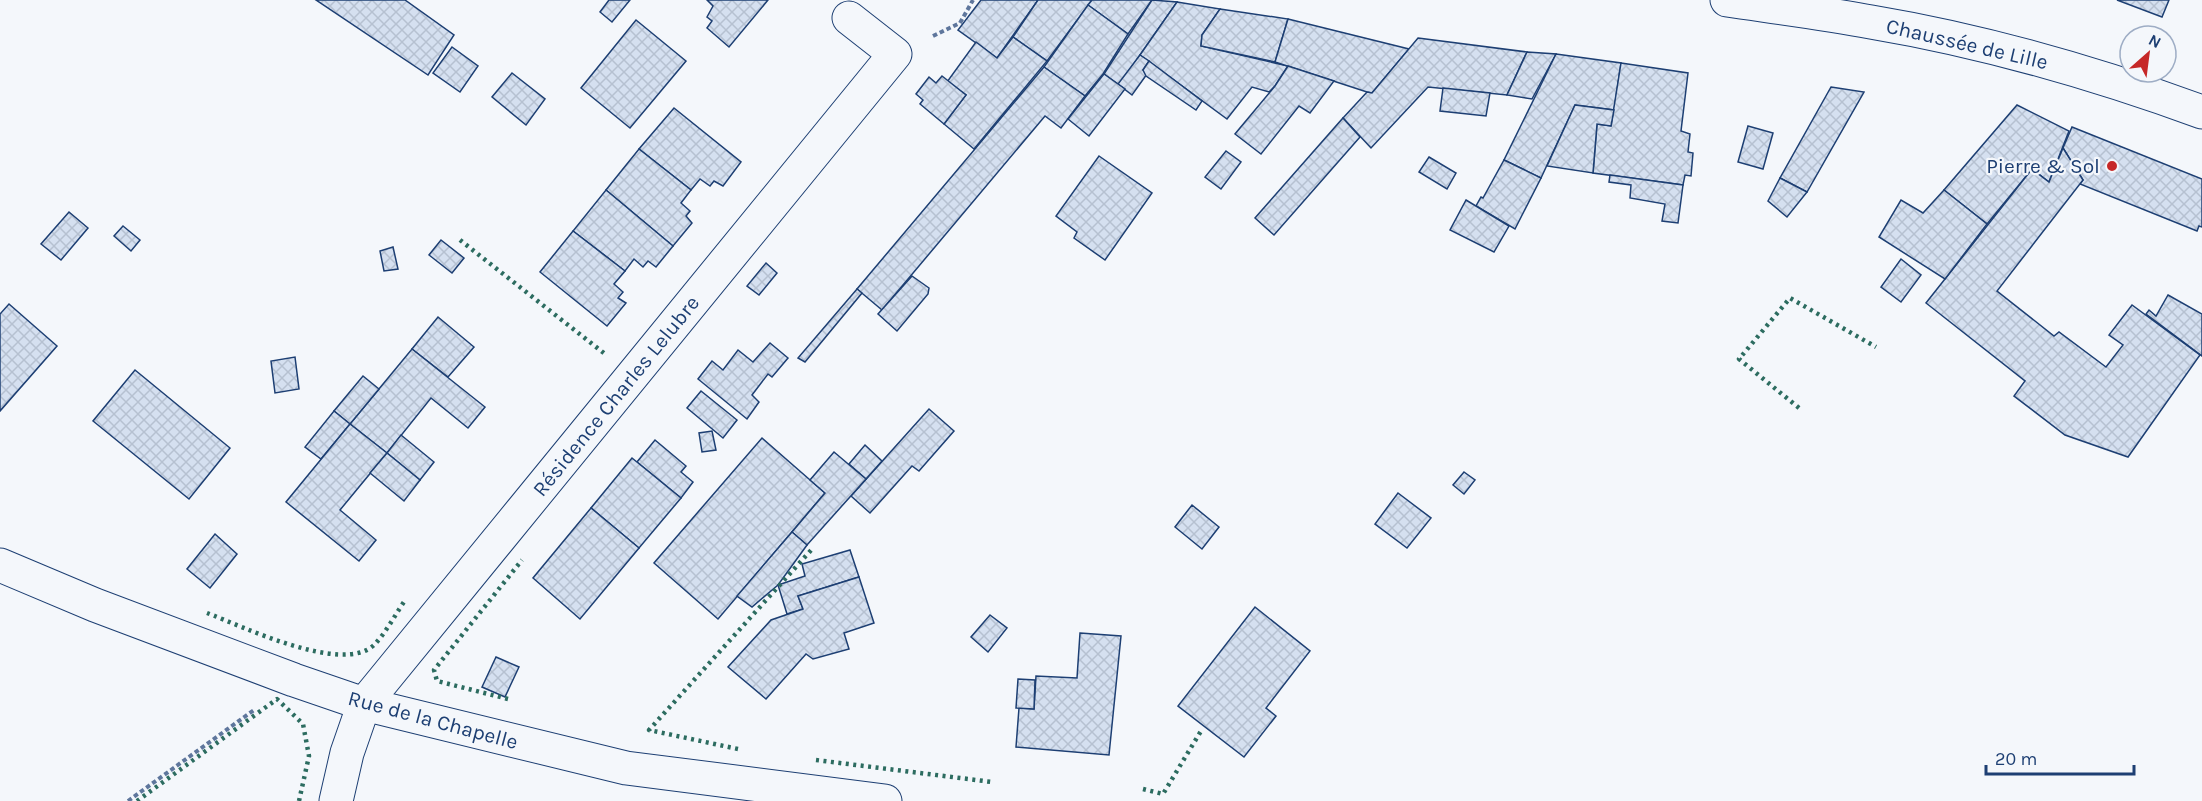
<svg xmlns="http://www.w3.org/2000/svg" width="2202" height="801" font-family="Karla,sans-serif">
<defs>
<pattern id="building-cross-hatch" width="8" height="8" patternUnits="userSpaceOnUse" patternTransform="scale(1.5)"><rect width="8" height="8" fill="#d5e0f0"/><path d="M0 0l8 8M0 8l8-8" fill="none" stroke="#b6c1d1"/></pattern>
</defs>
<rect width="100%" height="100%" fill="#f4f7fb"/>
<g fill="url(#building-cross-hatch)" stroke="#1d3f73" stroke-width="1.5">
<polygon points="316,0 405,0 454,35 428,75"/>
<polygon points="609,0 630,0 612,22 600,12"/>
<polygon points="707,0 768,0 729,47 707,28 712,21 707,17 713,6"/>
<polygon points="981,0 1038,0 997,58 958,30"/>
<polygon points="1038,0 1092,0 1047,61 1013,37"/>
<polygon points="1092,0 1152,0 1128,34 1088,5"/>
<polygon points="1152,0 1177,2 1119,85 1104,74"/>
<polygon points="2117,0 2169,0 2162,17"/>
<polygon points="1177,2 1220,9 1202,35 1201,46 1288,66 1275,86 1269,92 1252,87 1227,119 1140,55"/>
<polygon points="1088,5 1128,34 1103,74 1085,96 1044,67"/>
<polygon points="1220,9 1288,19 1275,62 1201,46 1202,35"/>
<polygon points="1288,19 1409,49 1372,93 1367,92 1275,62"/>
<polygon points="636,20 686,61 630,128 581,88"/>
<polygon points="1013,37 1047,61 974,149 944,124 966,95 947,82 976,42 997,58"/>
<polygon points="1418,38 1527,52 1507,95 1428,87 1371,148 1343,118 1367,92 1372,93"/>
<polygon points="452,47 478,66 460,92 433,73"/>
<polygon points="1527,52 1556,54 1532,99 1507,95"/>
<polygon points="1556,54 1621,63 1614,110 1575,105 1541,178 1504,160"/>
<polygon points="1140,55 1149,61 1143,70 1147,74 1132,95 1118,84"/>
<polygon points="1149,61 1202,101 1196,110 1146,76 1143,70"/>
<polygon points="1621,63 1688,73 1681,131 1690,134 1688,152 1693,153 1691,176 1685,175 1683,185 1593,173 1597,124 1611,126"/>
<polygon points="1288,66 1334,81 1310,113 1299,106 1261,154 1235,134 1275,86"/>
<polygon points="1044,67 1085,96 1061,128 1045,116 882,310 857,289"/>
<polygon points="512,73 545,99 526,125 492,97"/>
<polygon points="1104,74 1125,89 1089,136 1068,119"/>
<polygon points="942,76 966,95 944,124 920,104 923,100 916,94 929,77 936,83"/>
<polygon points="1831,87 1864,92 1807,192 1780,178"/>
<polygon points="1443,88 1490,93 1486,116 1440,111"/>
<polygon points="1575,105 1614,110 1611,126 1597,124 1593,173 1547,166"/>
<polygon points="2017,105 2069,131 2049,182 2032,169 1987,224 1944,190"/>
<polygon points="674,108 741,162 723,186 714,181 710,186 700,179 691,190 639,149"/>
<polygon points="1343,118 1360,137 1274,235 1255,218"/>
<polygon points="1748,126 1773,133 1763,169 1738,162"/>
<polygon points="2072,127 2202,179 2202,227 2199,226 2197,231 2080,184 2083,180 2063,148"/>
<polygon points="2063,148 2083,180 1997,291 2054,336 2059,332 2106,367 2123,345 2109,335 2132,305 2200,355 2128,457 2065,435 2014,396 2025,381 1926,303 2032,169 2049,182"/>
<polygon points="639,149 691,190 681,203 690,211 686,216 692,223 673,246 606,190"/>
<polygon points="1226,151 1241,162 1221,189 1205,177"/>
<polygon points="1099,156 1152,193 1105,260 1074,238 1077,232 1056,216"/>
<polygon points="1429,157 1456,173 1447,189 1419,172"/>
<polygon points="1504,160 1541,178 1515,229 1476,206 1481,197 1483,198"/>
<polygon points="1610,175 1683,185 1678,223 1662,221 1665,204 1630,198 1631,185 1609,182"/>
<polygon points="1780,178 1807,192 1787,217 1768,201"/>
<polygon points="606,190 673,246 656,267 648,261 643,267 634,259 625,271 573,231"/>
<polygon points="1944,190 1987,224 1945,279 1879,237 1901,200 1923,213"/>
<polygon points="1466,200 1509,226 1494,252 1450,230"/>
<polygon points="69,212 88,228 61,260 41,244"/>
<polygon points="123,226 140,240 131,251 114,236"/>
<polygon points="573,231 625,271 614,284 623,292 618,298 626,303 607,326 540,272"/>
<polygon points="441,240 464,258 452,273 429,255"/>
<polygon points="393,247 398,269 384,271 380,251"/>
<polygon points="1901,259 1921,275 1901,302 1881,287"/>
<polygon points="766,263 777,273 759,295 747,286"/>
<polygon points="912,276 929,288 928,294 897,331 878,314"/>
<polygon points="857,289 862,293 805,362 798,358"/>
<polygon points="2168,295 2202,314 2202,356 2146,314 2149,310 2156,316"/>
<polygon points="9,304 57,346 0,411 0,314"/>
<polygon points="438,317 474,347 448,377 412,349"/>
<polygon points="770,343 788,358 772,377 768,374 752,395 759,402 747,419 698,379 712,361 723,370 738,350 753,362"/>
<polygon points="412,349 485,407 468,428 431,398 387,453 350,424"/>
<polygon points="295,357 299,389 275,393 271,361"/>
<polygon points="135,370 230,448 189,499 93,421"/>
<polygon points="363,376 379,389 350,424 334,411"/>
<polygon points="701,391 737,420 723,438 687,408"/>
<polygon points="929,409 954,431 919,471 912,466 870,513 851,496"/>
<polygon points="334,411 350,424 321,459 305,447"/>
<polygon points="350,424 387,453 340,510 376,540 359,561 286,502"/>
<polygon points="712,431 716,450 702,452 699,433"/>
<polygon points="401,435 434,462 420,480 387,453"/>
<polygon points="762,438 825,493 718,619 654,563"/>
<polygon points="655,440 686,466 681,472 693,482 681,498 637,462"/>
<polygon points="865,445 882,461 866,479 849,464"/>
<polygon points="834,452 866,479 807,545 792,532 825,493 810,480"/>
<polygon points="387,453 420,480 404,501 370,473"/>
<polygon points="632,458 681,498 639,548 591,508"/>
<polygon points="1464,472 1475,480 1464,494 1453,485"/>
<polygon points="1398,493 1431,518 1407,548 1375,524"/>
<polygon points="1192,505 1219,527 1202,549 1175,527"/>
<polygon points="591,508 639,548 580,619 533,578"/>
<polygon points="792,532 807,545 778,585 752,607 737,596"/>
<polygon points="215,534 237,554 210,588 187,569"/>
<polygon points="850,550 859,577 798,596 803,609 787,614 778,585 805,576 802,564"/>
<polygon points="859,577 874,623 844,633 849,649 813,659 806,654 766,699 728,667 771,620 803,609 798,596"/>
<polygon points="1255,607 1310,651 1266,708 1276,716 1244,757 1178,706"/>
<polygon points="990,615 1007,628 988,652 971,637"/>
<polygon points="1080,633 1121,636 1109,755 1016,747 1019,708 1034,709 1036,676 1077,678"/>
<polygon points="496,657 519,667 505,697 482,687"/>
<polygon points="1018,679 1035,680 1034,709 1016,708"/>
</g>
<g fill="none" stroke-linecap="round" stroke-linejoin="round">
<defs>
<g id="minor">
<polyline points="0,565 95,605 294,680 364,704 626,768 885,801"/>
<polyline points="336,801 347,753 364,704 895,54 849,18"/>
</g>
<path id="primary" d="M1727,0C1775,7 1823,13 1871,22C1984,41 2095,73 2202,112"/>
</defs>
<use href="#minor" stroke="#1d3f73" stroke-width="35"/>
<use href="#primary" stroke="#1d3f73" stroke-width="35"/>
<g stroke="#5e769c" stroke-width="4" stroke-dasharray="4.5 3" stroke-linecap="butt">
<polyline points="933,36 960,23 973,0"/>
<polyline points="128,801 254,710"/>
</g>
<use href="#minor" stroke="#f4f7fb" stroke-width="33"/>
<use href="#primary" stroke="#f4f7fb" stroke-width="33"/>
<g stroke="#2c6c60" stroke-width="4.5" stroke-dasharray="3 4.5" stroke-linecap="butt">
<polyline points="460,240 605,354"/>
<polyline points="1799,408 1739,359 1790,298 1876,347"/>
<path d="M207,613C242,626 342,675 374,645C386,633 396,613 406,599"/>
<polyline points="508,699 437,681 434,670 522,560"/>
<polyline points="738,749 649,730 813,548"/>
<polyline points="816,760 992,782"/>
<polyline points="1143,789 1163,794 1201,731"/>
<polyline points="137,801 277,699 303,724 309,756 299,801"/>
</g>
</g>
<circle fill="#c62828" stroke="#f4f7fb" stroke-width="2" cx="2112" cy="166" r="6"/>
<g text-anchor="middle" stroke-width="4.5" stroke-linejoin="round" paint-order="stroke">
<g font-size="21" fill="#1d3f73" stroke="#f4f7fb">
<text transform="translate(1967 44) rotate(13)" y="7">Chaussée de Lille</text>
<text transform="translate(616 396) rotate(-51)" y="7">Résidence Charles Lelubre</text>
<text transform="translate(433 720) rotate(15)" y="7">Rue de la Chapelle</text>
</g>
<g font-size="21" fill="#1d3f73" stroke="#f4f7fb" text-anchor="end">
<text x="2100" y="173">Pierre &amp; Sol</text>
</g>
</g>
<g transform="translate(2148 54) rotate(28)"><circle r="28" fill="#f4f7fb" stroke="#9eadc5" stroke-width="1.5"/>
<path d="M0-4.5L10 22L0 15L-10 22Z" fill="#c62828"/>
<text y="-9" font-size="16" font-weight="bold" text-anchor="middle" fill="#1d3f73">N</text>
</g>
<path d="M1986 765v9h148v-9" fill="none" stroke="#1d3f73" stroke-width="3"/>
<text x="1995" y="765" font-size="18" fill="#1d3f73" stroke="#f4f7fb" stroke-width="4.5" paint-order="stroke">20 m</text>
</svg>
